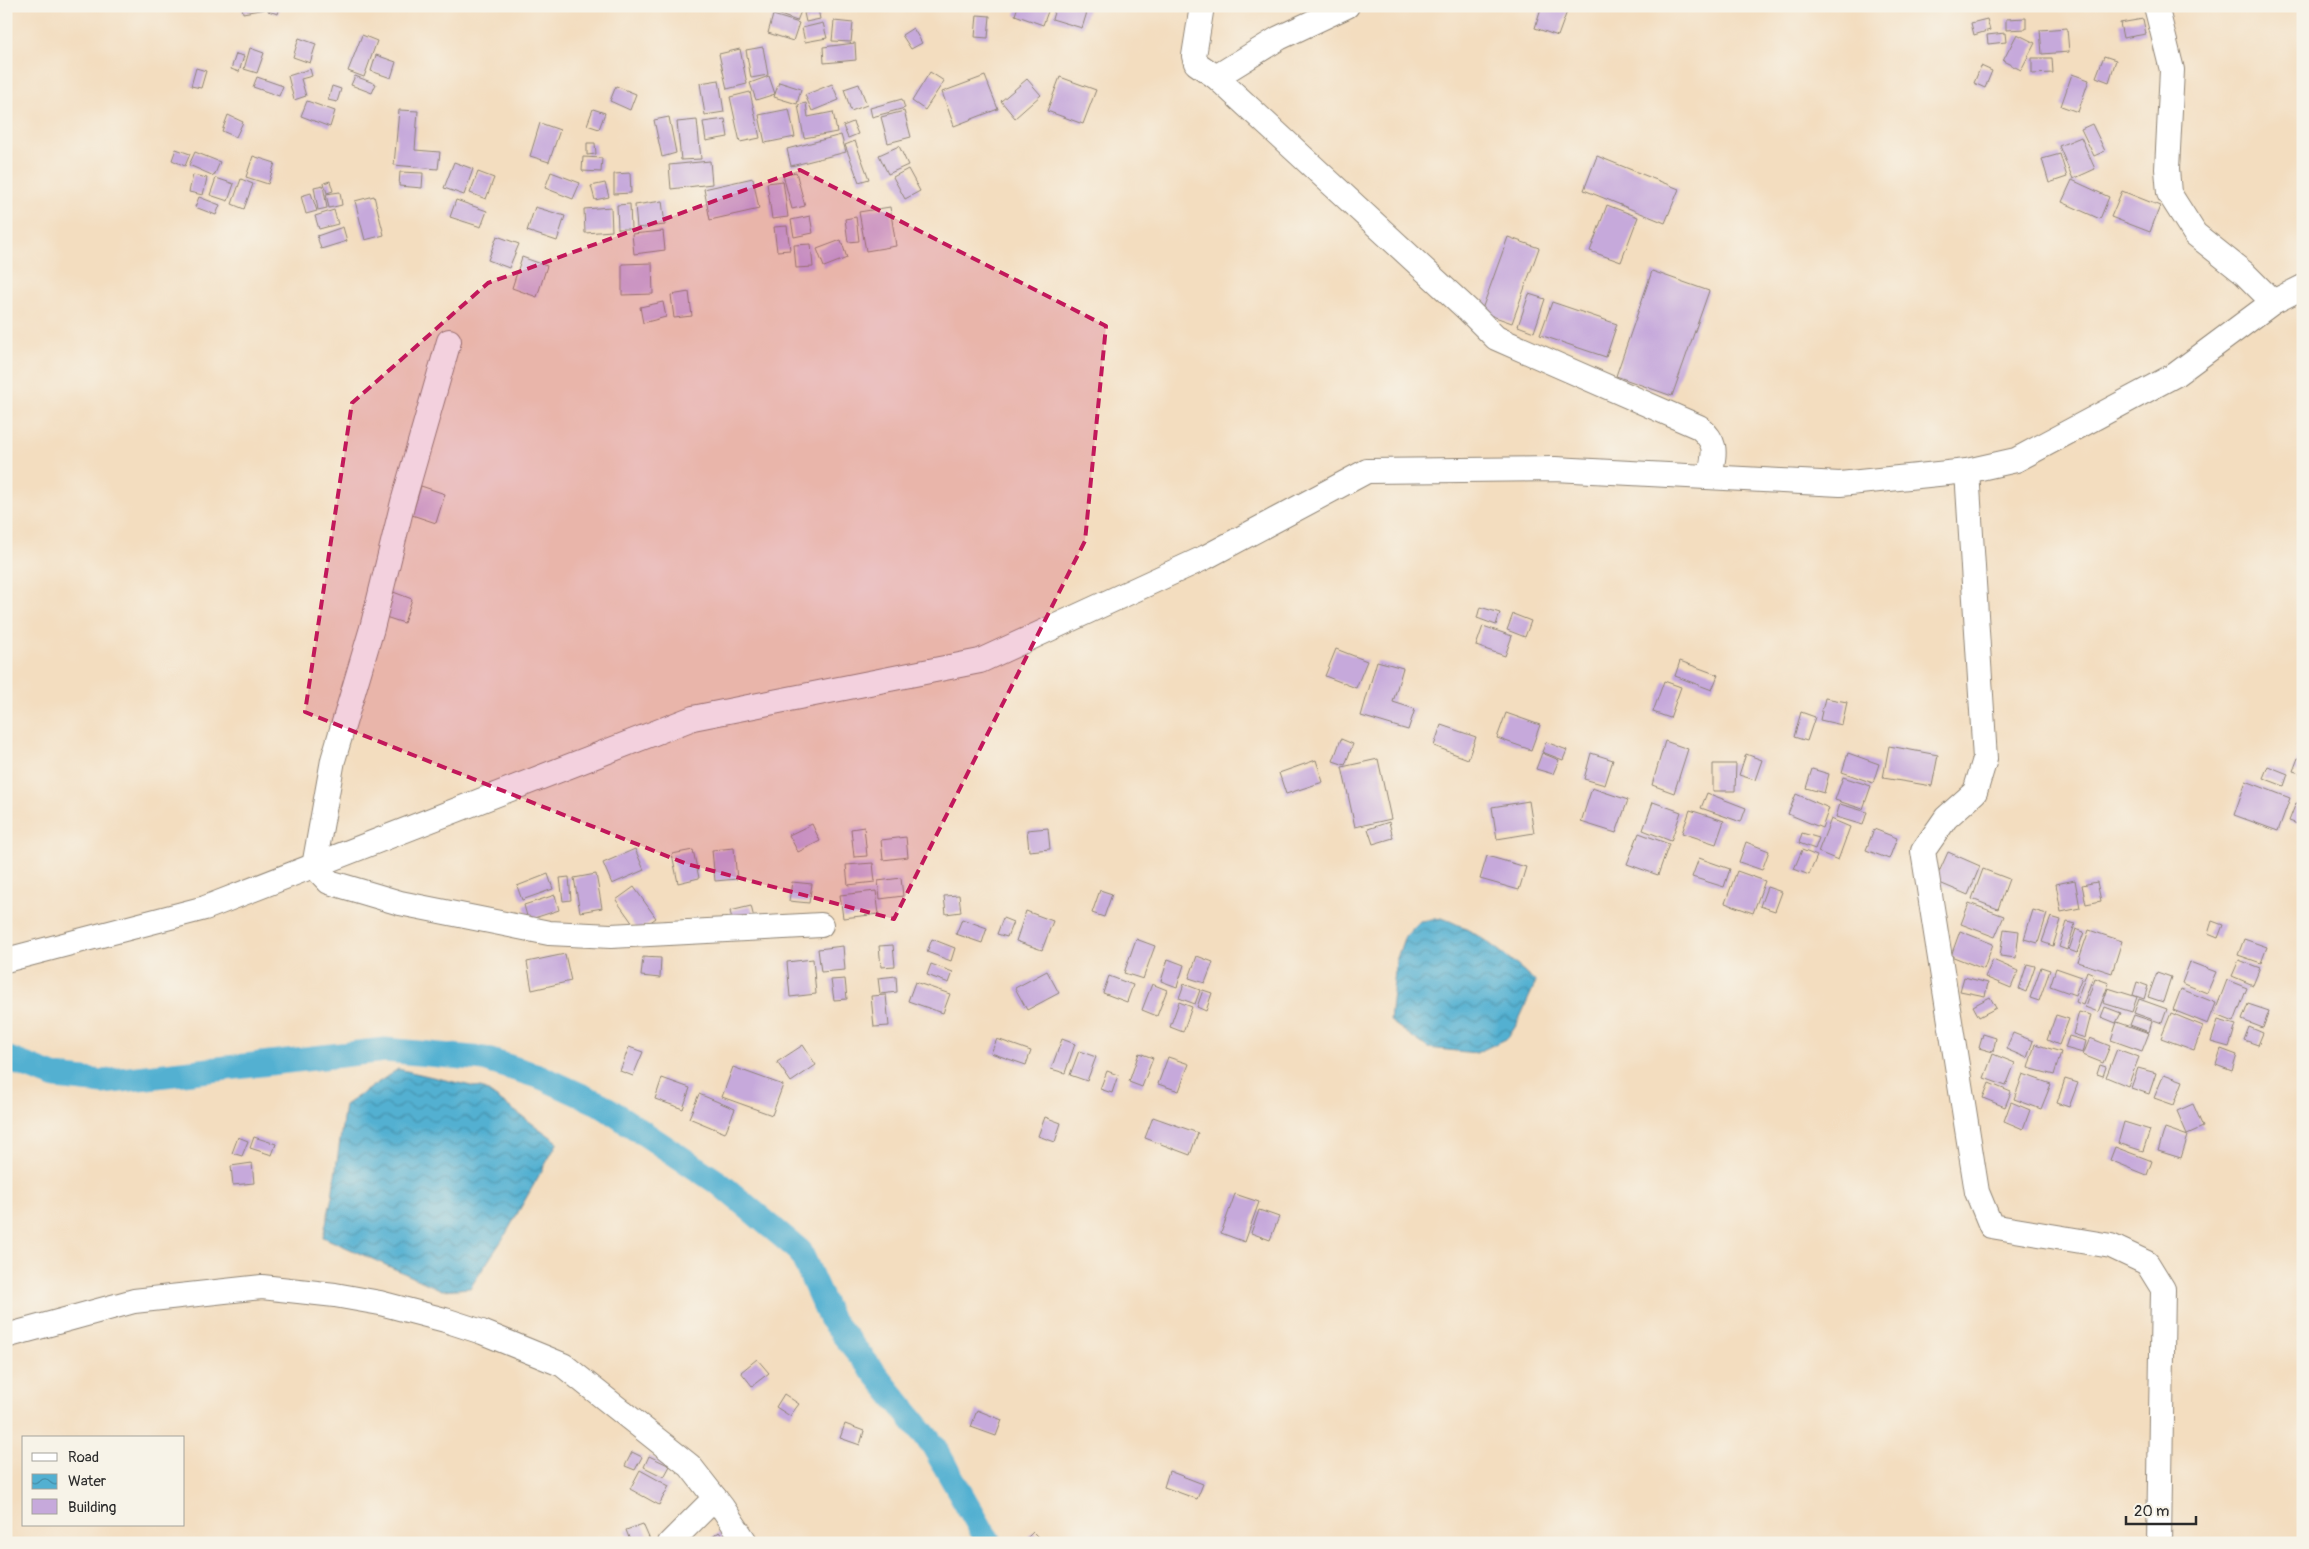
<svg xmlns="http://www.w3.org/2000/svg" width="2309" height="1549" font-family="Pangolin,sans-serif">
<defs>
<pattern id="water-waves" width="16" height="10" patternUnits="userSpaceOnUse" patternTransform="scale(1.25)"><rect width="16" height="10" fill="#53b0d1"/><path d="M0 5q4-4 8 0t8 0" fill="none" stroke="#458faa"/></pattern>
</defs>
<rect width="100%" height="100%" fill="#f7f3e8"/>
<filter id="ink" filterUnits="userSpaceOnUse"><feTurbulence type="fractalNoise" baseFrequency=".02" numOctaves="2"/><feDisplacementMap in="SourceGraphic" scale="10" xChannelSelector="R" yChannelSelector="G"/><feConvolveMatrix kernelMatrix="1 2 1 2 8 2 1 2 1" color-interpolation-filters="sRGB"/></filter>
<filter id="wash" filterUnits="userSpaceOnUse"><feTurbulence type="fractalNoise" baseFrequency=".0096" numOctaves="4" result="noise"/><feDisplacementMap in="SourceGraphic" scale="20" xChannelSelector="R" yChannelSelector="G"/><feGaussianBlur stdDeviation="1.12" result="paint"/><feColorMatrix in="noise" values="0 0 0 0 0 0 0 0 0 0 0 0 0 0 0 0 0 1.4 0 .05"/><feComposite in="paint" operator="in"/></filter>
<g filter="url(#wash)">
<rect width="100%" height="100%" fill="#f3ddbf"/>
<g fill="url(#water-waves)" stroke="#3f6e7e">
<path d="M1442,918C1478,931 1507,956 1536,982L1517,1024L1508,1038L1476,1053L1428,1048L1390,1021L1396,961L1404,938L1420,921Z"/>
<polygon points="398,1069 484,1089 558,1142 504,1237 470,1288 442,1290 323,1237 332,1197 345,1105"/>
</g>
<g fill="none" stroke-linecap="round" stroke-linejoin="round">
<polyline stroke="#53b0d1" stroke-width="25" points="6,1058 56,1077 103,1082 385,1050 484,1059 541,1077 600,1104 720,1184 800,1251 830,1318 933,1445 989,1543"/>
</g>
<g id="blocks">
<g fill="#c6a9db">
<polygon points="242,6 264,6 265,9 243,13"/>
<polygon points="269,6 280,6 278,14 268,11"/>
<polygon points="774,6 803,6 797,21 772,12"/>
<polygon points="1018,6 1050,6 1043,25 1015,15"/>
<polygon points="1056,6 1080,6 1088,9 1082,28 1052,19"/>
<polygon points="1542,6 1569,6 1558,36 1535,28"/>
<polygon points="818,9 820,19 806,22 804,13"/>
<polygon points="773,15 799,23 793,41 768,33"/>
<polygon points="977,15 990,16 988,38 975,37"/>
<polygon points="2026,18 2026,29 2006,30 2006,19"/>
<polygon points="1987,19 1990,30 1974,35 1971,23"/>
<polygon points="2143,19 2146,34 2123,38 2120,23"/>
<polygon points="834,21 853,23 851,42 832,41"/>
<polygon points="823,23 827,38 805,42 802,28"/>
<polygon points="913,28 922,43 911,49 902,35"/>
<polygon points="2067,28 2069,52 2042,54 2040,30"/>
<polygon points="2005,33 2006,42 1988,44 1987,35"/>
<polygon points="2017,34 2035,43 2021,70 2003,61"/>
<polygon points="362,35 377,41 364,77 348,71"/>
<polygon points="299,38 316,44 310,63 293,57"/>
<polygon points="855,43 856,60 824,63 823,47"/>
<polygon points="763,47 768,75 751,78 746,50"/>
<polygon points="250,48 264,53 257,73 244,69"/>
<polygon points="740,49 747,84 727,89 719,54"/>
<polygon points="236,54 244,56 239,72 231,69"/>
<polygon points="376,55 396,62 391,78 371,71"/>
<polygon points="2104,56 2116,60 2109,82 2096,77"/>
<polygon points="2032,58 2052,58 2053,73 2032,74"/>
<polygon points="1981,66 1992,71 1985,88 1974,83"/>
<polygon points="196,68 206,71 201,88 191,86"/>
<polygon points="310,69 312,76 301,79 306,96 294,100 288,76"/>
<polygon points="930,72 944,81 925,110 912,101"/>
<polygon points="2072,74 2089,80 2078,112 2061,106"/>
<polygon points="355,76 376,84 372,93 351,85"/>
<polygon points="769,76 775,94 756,100 750,83"/>
<polygon points="985,76 998,109 954,126 942,92"/>
<polygon points="257,77 283,86 279,96 253,87"/>
<polygon points="1060,77 1096,90 1083,124 1047,111"/>
<polygon points="1027,79 1041,95 1015,118 1001,101"/>
<polygon points="719,80 724,112 705,115 700,83"/>
<polygon points="779,82 801,89 797,104 774,97"/>
<polygon points="832,84 839,100 812,111 805,95"/>
<polygon points="859,84 867,105 851,111 844,89"/>
<polygon points="332,86 341,89 337,102 328,100"/>
<polygon points="616,86 636,94 630,110 610,101"/>
<polygon points="750,92 760,138 740,142 730,97"/>
<polygon points="902,99 905,108 872,117 870,108"/>
<polygon points="307,101 335,111 330,127 301,116"/>
<polygon points="806,103 808,117 833,112 837,132 804,138 798,105"/>
<polygon points="593,109 605,113 599,129 587,125"/>
<polygon points="789,109 795,137 765,143 759,115"/>
<polygon points="399,110 418,111 415,150 440,152 438,169 394,165"/>
<polygon points="904,111 911,137 888,143 881,117"/>
<polygon points="228,115 243,122 236,137 222,131"/>
<polygon points="669,117 676,153 662,157 654,120"/>
<polygon points="725,119 728,137 706,141 703,122"/>
<polygon points="697,120 701,159 681,160 677,122"/>
<polygon points="853,122 858,134 848,138 843,126"/>
<polygon points="540,123 560,130 549,162 530,156"/>
<polygon points="2092,124 2105,151 2094,156 2081,129"/>
<polygon points="841,135 846,152 791,166 787,149"/>
<polygon points="2081,137 2095,169 2073,179 2059,146"/>
<polygon points="855,141 869,179 859,182 845,145"/>
<polygon points="587,143 595,143 596,154 587,155"/>
<polygon points="899,146 908,165 888,174 879,155"/>
<polygon points="176,149 190,154 185,166 172,160"/>
<polygon points="195,152 220,162 214,176 189,165"/>
<polygon points="2060,154 2067,177 2049,183 2042,159"/>
<polygon points="253,156 275,163 268,184 246,177"/>
<polygon points="1597,156 1679,189 1665,223 1584,190"/>
<polygon points="583,157 602,158 601,172 582,171"/>
<polygon points="710,161 712,184 671,189 669,165"/>
<polygon points="454,162 473,169 464,195 444,188"/>
<polygon points="908,169 920,191 905,199 893,177"/>
<polygon points="400,172 423,173 422,188 399,186"/>
<polygon points="478,172 494,178 486,199 470,193"/>
<polygon points="551,172 580,183 573,199 545,188"/>
<polygon points="796,172 805,206 792,209 783,175"/>
<polygon points="630,173 631,193 614,194 614,174"/>
<polygon points="193,175 207,178 203,195 189,192"/>
<polygon points="216,178 234,184 228,201 210,195"/>
<polygon points="753,178 759,209 710,220 704,189"/>
<polygon points="241,179 253,184 244,209 232,204"/>
<polygon points="2072,180 2109,197 2100,219 2062,202"/>
<polygon points="330,181 333,191 327,193 324,183"/>
<polygon points="783,181 788,217 772,219 767,183"/>
<polygon points="605,183 609,197 595,200 591,186"/>
<polygon points="323,185 327,208 318,210 314,187"/>
<polygon points="2122,191 2160,206 2150,232 2111,217"/>
<polygon points="340,192 342,205 329,208 326,194"/>
<polygon points="311,193 317,211 306,214 301,196"/>
<polygon points="374,196 384,235 365,240 355,201"/>
<polygon points="199,197 220,205 216,215 195,207"/>
<polygon points="456,200 487,211 481,227 450,217"/>
<polygon points="662,201 665,225 637,228 635,205"/>
<polygon points="630,204 631,229 618,229 617,205"/>
<polygon points="1607,205 1638,217 1621,262 1590,251"/>
<polygon points="535,207 565,216 557,241 527,231"/>
<polygon points="611,207 612,231 585,233 584,209"/>
<polygon points="890,207 896,246 866,251 859,212"/>
<polygon points="334,210 338,224 319,229 315,216"/>
<polygon points="810,216 813,233 794,237 791,220"/>
<polygon points="856,217 859,241 848,242 845,219"/>
<polygon points="787,226 790,250 777,251 774,227"/>
<polygon points="343,227 347,241 321,249 317,236"/>
<polygon points="663,231 665,250 634,254 632,234"/>
<polygon points="497,236 519,244 509,268 488,260"/>
<polygon points="1508,237 1539,248 1512,323 1481,312"/>
<polygon points="841,240 847,258 824,267 817,249"/>
<polygon points="811,244 813,267 796,268 794,245"/>
<polygon points="522,257 547,266 537,297 512,288"/>
<polygon points="652,263 653,294 622,295 622,264"/>
<polygon points="1652,271 1709,291 1672,396 1616,376"/>
<polygon points="689,292 692,316 674,318 671,295"/>
<polygon points="1529,294 1545,299 1534,332 1518,326"/>
<polygon points="663,302 666,317 643,323 640,307"/>
<polygon points="1552,302 1617,324 1606,357 1540,335"/>
<polygon points="421,486 445,494 436,523 412,515"/>
<polygon points="388,590 412,599 404,623 379,615"/>
<polygon points="1480,607 1500,613 1496,625 1477,618"/>
<polygon points="1513,614 1531,621 1525,637 1507,630"/>
<polygon points="1483,626 1512,636 1505,656 1476,646"/>
<polygon points="1336,649 1367,661 1356,688 1325,676"/>
<polygon points="1377,661 1403,668 1393,702 1415,709 1408,730 1361,716"/>
<polygon points="1680,661 1718,675 1712,690 1675,676"/>
<polygon points="1664,681 1681,687 1670,718 1653,712"/>
<polygon points="1825,698 1847,702 1842,725 1820,720"/>
<polygon points="1801,712 1815,717 1807,741 1794,737"/>
<polygon points="1506,713 1540,725 1531,750 1497,738"/>
<polygon points="1441,725 1476,737 1468,759 1434,746"/>
<polygon points="1341,739 1353,744 1345,765 1333,761"/>
<polygon points="1665,741 1688,749 1674,793 1652,785"/>
<polygon points="1546,742 1567,750 1563,760 1542,752"/>
<polygon points="1889,746 1938,755 1932,786 1883,778"/>
<polygon points="1542,753 1559,760 1553,774 1536,769"/>
<polygon points="1591,753 1613,760 1605,785 1584,779"/>
<polygon points="1848,753 1879,764 1873,783 1842,772"/>
<polygon points="1746,754 1762,760 1755,780 1739,775"/>
<polygon points="2298,758 2303,759 2303,774 2293,771"/>
<polygon points="1378,759 1391,819 1355,827 1342,767"/>
<polygon points="1316,760 1323,782 1286,794 1279,773"/>
<polygon points="1713,764 1736,764 1735,791 1713,791"/>
<polygon points="2268,766 2288,774 2284,786 2263,778"/>
<polygon points="1812,769 1829,774 1824,793 1806,788"/>
<polygon points="1843,777 1871,786 1863,809 1835,800"/>
<polygon points="2246,781 2290,798 2278,831 2234,815"/>
<polygon points="1592,788 1628,800 1616,833 1581,822"/>
<polygon points="1707,793 1746,808 1741,822 1701,808"/>
<polygon points="1796,794 1829,808 1822,828 1788,814"/>
<polygon points="1529,801 1534,833 1497,839 1492,807"/>
<polygon points="1653,802 1681,812 1671,841 1643,830"/>
<polygon points="2296,803 2303,805 2303,826 2289,821"/>
<polygon points="1840,804 1867,812 1863,825 1836,817"/>
<polygon points="1690,810 1724,821 1716,844 1682,833"/>
<polygon points="1831,819 1850,827 1838,860 1818,852"/>
<polygon points="1389,822 1393,838 1373,844 1368,829"/>
<polygon points="812,824 820,841 798,852 789,835"/>
<polygon points="864,827 867,856 854,857 851,829"/>
<polygon points="1048,828 1050,849 1029,851 1027,830"/>
<polygon points="1874,829 1897,838 1889,859 1866,850"/>
<polygon points="1639,833 1669,844 1658,875 1627,864"/>
<polygon points="1802,833 1819,838 1815,849 1799,843"/>
<polygon points="906,837 908,857 883,860 881,840"/>
<polygon points="1746,842 1769,851 1762,870 1739,862"/>
<polygon points="734,848 737,879 715,881 712,850"/>
<polygon points="635,849 644,870 612,884 603,863"/>
<polygon points="693,850 699,878 678,883 672,854"/>
<polygon points="1802,850 1817,856 1809,875 1794,869"/>
<polygon points="1948,852 1980,866 1968,895 1935,881"/>
<polygon points="1487,856 1526,867 1519,890 1480,879"/>
<polygon points="1699,858 1730,869 1724,887 1692,877"/>
<polygon points="873,863 875,882 848,885 846,865"/>
<polygon points="1983,869 2009,879 1998,909 1972,899"/>
<polygon points="1737,871 1765,881 1753,913 1725,903"/>
<polygon points="548,874 553,889 522,900 517,886"/>
<polygon points="596,874 602,908 580,912 574,878"/>
<polygon points="569,877 571,900 563,901 560,878"/>
<polygon points="901,878 903,896 880,899 878,881"/>
<polygon points="2075,880 2080,908 2061,912 2056,884"/>
<polygon points="792,882 812,884 809,903 789,901"/>
<polygon points="2097,882 2101,901 2086,904 2082,885"/>
<polygon points="634,887 656,918 638,931 616,900"/>
<polygon points="1767,887 1782,892 1775,911 1760,906"/>
<polygon points="1100,890 1112,894 1104,917 1092,913"/>
<polygon points="876,891 879,914 843,918 840,895"/>
<polygon points="555,895 559,910 528,920 524,905"/>
<polygon points="959,895 961,912 946,914 944,896"/>
<polygon points="1969,903 2004,916 1995,937 1961,924"/>
<polygon points="751,906 754,918 733,923 730,911"/>
<polygon points="2033,910 2047,914 2038,943 2024,939"/>
<polygon points="1026,911 1053,921 1042,950 1016,941"/>
<polygon points="2051,917 2061,920 2053,946 2042,942"/>
<polygon points="1003,918 1013,922 1007,937 997,934"/>
<polygon points="962,919 987,928 982,943 956,934"/>
<polygon points="2212,921 2223,925 2218,938 2208,934"/>
<polygon points="2067,922 2075,924 2067,950 2059,947"/>
<polygon points="2004,929 2019,931 2016,958 2000,956"/>
<polygon points="2076,929 2084,932 2077,953 2069,950"/>
<polygon points="2089,930 2122,941 2112,973 2078,962"/>
<polygon points="1960,931 1993,944 1984,969 1951,956"/>
<polygon points="932,939 955,948 951,961 927,952"/>
<polygon points="1136,939 1155,946 1143,979 1124,973"/>
<polygon points="2244,939 2267,947 2261,963 2238,955"/>
<polygon points="893,945 895,966 881,967 879,946"/>
<polygon points="843,946 845,970 821,972 818,949"/>
<polygon points="565,954 571,981 532,990 527,962"/>
<polygon points="1197,956 1213,962 1205,983 1189,978"/>
<polygon points="643,957 661,958 660,978 641,976"/>
<polygon points="813,959 816,994 790,997 787,962"/>
<polygon points="1168,959 1184,965 1177,987 1161,981"/>
<polygon points="1993,960 2018,971 2011,988 1985,977"/>
<polygon points="2239,960 2260,968 2253,985 2232,976"/>
<polygon points="2190,962 2216,972 2207,993 2182,983"/>
<polygon points="931,964 953,972 949,983 927,975"/>
<polygon points="2027,964 2035,966 2026,992 2019,989"/>
<polygon points="2041,967 2050,970 2039,1001 2030,998"/>
<polygon points="2056,968 2082,977 2075,995 2050,986"/>
<polygon points="1047,971 1059,993 1027,1010 1015,988"/>
<polygon points="2087,971 2094,974 2083,1005 2076,1002"/>
<polygon points="2157,972 2171,977 2163,1002 2148,997"/>
<polygon points="896,976 897,992 880,994 878,978"/>
<polygon points="1109,976 1133,985 1127,1002 1103,993"/>
<polygon points="1964,977 1988,983 1985,996 1960,991"/>
<polygon points="2095,978 2109,983 2098,1012 2085,1007"/>
<polygon points="845,979 847,999 834,1000 831,980"/>
<polygon points="2227,980 2247,988 2234,1022 2214,1014"/>
<polygon points="915,982 950,994 943,1013 908,1001"/>
<polygon points="2137,982 2148,986 2144,999 2133,995"/>
<polygon points="1152,984 1167,990 1157,1016 1142,1010"/>
<polygon points="1184,984 1200,990 1195,1004 1179,998"/>
<polygon points="2108,988 2137,997 2132,1012 2103,1003"/>
<polygon points="2181,989 2216,1003 2208,1024 2173,1010"/>
<polygon points="1203,990 1212,993 1206,1011 1197,1007"/>
<polygon points="886,995 889,1026 874,1027 871,996"/>
<polygon points="1990,997 1996,1008 1979,1017 1973,1006"/>
<polygon points="2139,999 2167,1009 2162,1023 2134,1013"/>
<polygon points="1179,1002 1192,1007 1183,1032 1170,1027"/>
<polygon points="2248,1004 2269,1011 2263,1028 2242,1020"/>
<polygon points="2105,1007 2121,1013 2116,1023 2101,1017"/>
<polygon points="2079,1012 2091,1015 2085,1038 2073,1034"/>
<polygon points="2171,1013 2203,1026 2194,1050 2161,1038"/>
<polygon points="2056,1015 2069,1019 2059,1045 2047,1040"/>
<polygon points="2134,1015 2152,1021 2149,1032 2130,1025"/>
<polygon points="2218,1020 2236,1025 2229,1047 2211,1042"/>
<polygon points="2117,1022 2149,1033 2142,1051 2111,1040"/>
<polygon points="2249,1027 2263,1033 2258,1045 2244,1040"/>
<polygon points="2013,1033 2033,1041 2027,1058 2006,1049"/>
<polygon points="1983,1034 1996,1038 1993,1052 1979,1048"/>
<polygon points="2069,1036 2086,1041 2083,1053 2065,1048"/>
<polygon points="2090,1038 2110,1046 2103,1063 2083,1055"/>
<polygon points="997,1039 1031,1051 1026,1065 991,1053"/>
<polygon points="1062,1039 1075,1044 1065,1073 1051,1069"/>
<polygon points="2035,1044 2061,1052 2054,1075 2028,1068"/>
<polygon points="803,1045 816,1065 791,1082 777,1062"/>
<polygon points="629,1047 643,1052 633,1076 620,1071"/>
<polygon points="2117,1049 2139,1057 2128,1086 2106,1077"/>
<polygon points="2221,1049 2237,1055 2232,1071 2216,1065"/>
<polygon points="1079,1051 1096,1057 1087,1081 1070,1075"/>
<polygon points="1139,1053 1153,1058 1142,1087 1129,1082"/>
<polygon points="1993,1054 2015,1063 2006,1086 1984,1078"/>
<polygon points="1168,1057 1189,1064 1179,1091 1158,1084"/>
<polygon points="2100,1065 2106,1067 2103,1076 2097,1074"/>
<polygon points="733,1067 783,1085 772,1115 722,1097"/>
<polygon points="2138,1068 2156,1073 2149,1094 2131,1088"/>
<polygon points="1107,1071 1118,1075 1112,1093 1100,1089"/>
<polygon points="2023,1074 2051,1084 2041,1109 2014,1099"/>
<polygon points="2164,1074 2183,1081 2174,1105 2154,1098"/>
<polygon points="662,1078 690,1088 683,1109 655,1099"/>
<polygon points="2065,1079 2078,1083 2069,1107 2057,1103"/>
<polygon points="1989,1083 2011,1092 2005,1107 1983,1098"/>
<polygon points="699,1094 735,1109 725,1133 689,1118"/>
<polygon points="2011,1102 2030,1110 2023,1129 2004,1121"/>
<polygon points="2193,1104 2203,1127 2187,1134 2177,1111"/>
<polygon points="1045,1117 1061,1123 1055,1142 1038,1136"/>
<polygon points="1153,1117 1198,1133 1190,1155 1145,1138"/>
<polygon points="2124,1122 2150,1130 2143,1151 2118,1143"/>
<polygon points="2165,1128 2188,1136 2181,1158 2158,1151"/>
<polygon points="238,1137 248,1141 242,1156 232,1153"/>
<polygon points="254,1137 276,1144 272,1155 250,1148"/>
<polygon points="2115,1147 2152,1161 2147,1175 2110,1160"/>
<polygon points="252,1163 254,1183 233,1185 231,1166"/>
<polygon points="1235,1194 1259,1202 1245,1242 1221,1233"/>
<polygon points="1259,1210 1279,1217 1270,1240 1251,1233"/>
<polygon points="757,1359 769,1373 752,1386 741,1372"/>
<polygon points="784,1394 799,1404 790,1416 776,1407"/>
<polygon points="977,1410 1002,1420 996,1436 971,1427"/>
<polygon points="845,1424 864,1431 860,1445 840,1438"/>
<polygon points="632,1452 642,1457 635,1470 625,1466"/>
<polygon points="649,1456 670,1466 664,1477 644,1467"/>
<polygon points="640,1470 669,1486 659,1505 630,1489"/>
<polygon points="1169,1471 1203,1484 1197,1499 1164,1487"/>
<polygon points="643,1524 650,1540 631,1543 626,1530"/>
<polygon points="719,1532 728,1543 705,1543"/>
<polygon points="1033,1532 1044,1543 1022,1543"/>
</g>
</g>
</g>
<g filter="url(#ink)">
<use href="#blocks" fill-opacity="0" stroke="#8f8475" stroke-width="1"/>
<g fill="none" stroke-linecap="round" stroke-linejoin="round">
<defs>
<g id="minor">
<path d="M1202,6L1194,56L1196,63L1216,77L1469,311L1496,338L1699,427C1719,444 1714,453 1710,476"/>
<polyline points="2156,6 2172,70 2167,169 2169,193 2195,234 2244,273 2273,302"/>
<polyline points="1216,77 1279,38 1347,6"/>
<polyline points="449,341 403,502 372,628 333,760 314,866 329,882 400,903 549,933 611,936 821,925"/>
<polyline points="1967,471 1985,759 1975,792 1946,818 1923,851 1977,1192 1991,1226 2111,1246 2147,1263 2163,1289 2159,1543"/>
<polyline points="6,960 205,908 693,718 980,661 1206,557 1367,471 1555,469 1840,484 1967,471 2016,460 2175,375 2273,302 2303,287"/>
<polyline points="6,1336 134,1301 262,1287 335,1295 380,1303 445,1320 482,1332 563,1365 690,1466 722,1507 746,1543"/>
<polyline points="670,1543 715,1498"/>
</g>
</defs>
<use href="#minor" stroke="#8f8475" stroke-width="26"/>
<use href="#minor" stroke="#fff" stroke-width="24"/>
</g>
</g>
<path fill="#c2185b" fill-opacity="0.2" stroke="#c2185b" stroke-width="4" stroke-dasharray="10 6" stroke-linejoin="round" d="M800,170L1106,326L1085,541L894,919L687,864L305,712L352,403L488,283Z"/>
<rect width="2309" height="1549" fill="none" stroke="#f7f3e8" stroke-width="25"/>
<rect x="22" y="1436" width="162" height="90" fill="#f7f3e8" stroke="#a5a39c"/>
<rect x="32" y="1453" width="25" height="8" fill="#ffffff" stroke="#a5a39c"/>
<text x="68" y="1462" font-size="15" fill="#2b2b2b">Road</text>
<rect x="32" y="1474" width="25" height="15" fill="url(#water-waves)" stroke="#a5a39c"/>
<text x="68" y="1486" font-size="15" fill="#2b2b2b">Water</text>
<rect x="32" y="1499" width="25" height="15" fill="#c6a9db" stroke="#a5a39c"/>
<text x="68" y="1512" font-size="15" fill="#2b2b2b">Building</text>
<path d="M2126 1516v8h70v-8" fill="none" stroke="#2b2b2b" stroke-width="2.5"/>
<text x="2134" y="1516" font-size="15" fill="#2b2b2b" stroke="#f7f3e8" stroke-width="4" paint-order="stroke">20 m</text>
</svg>
